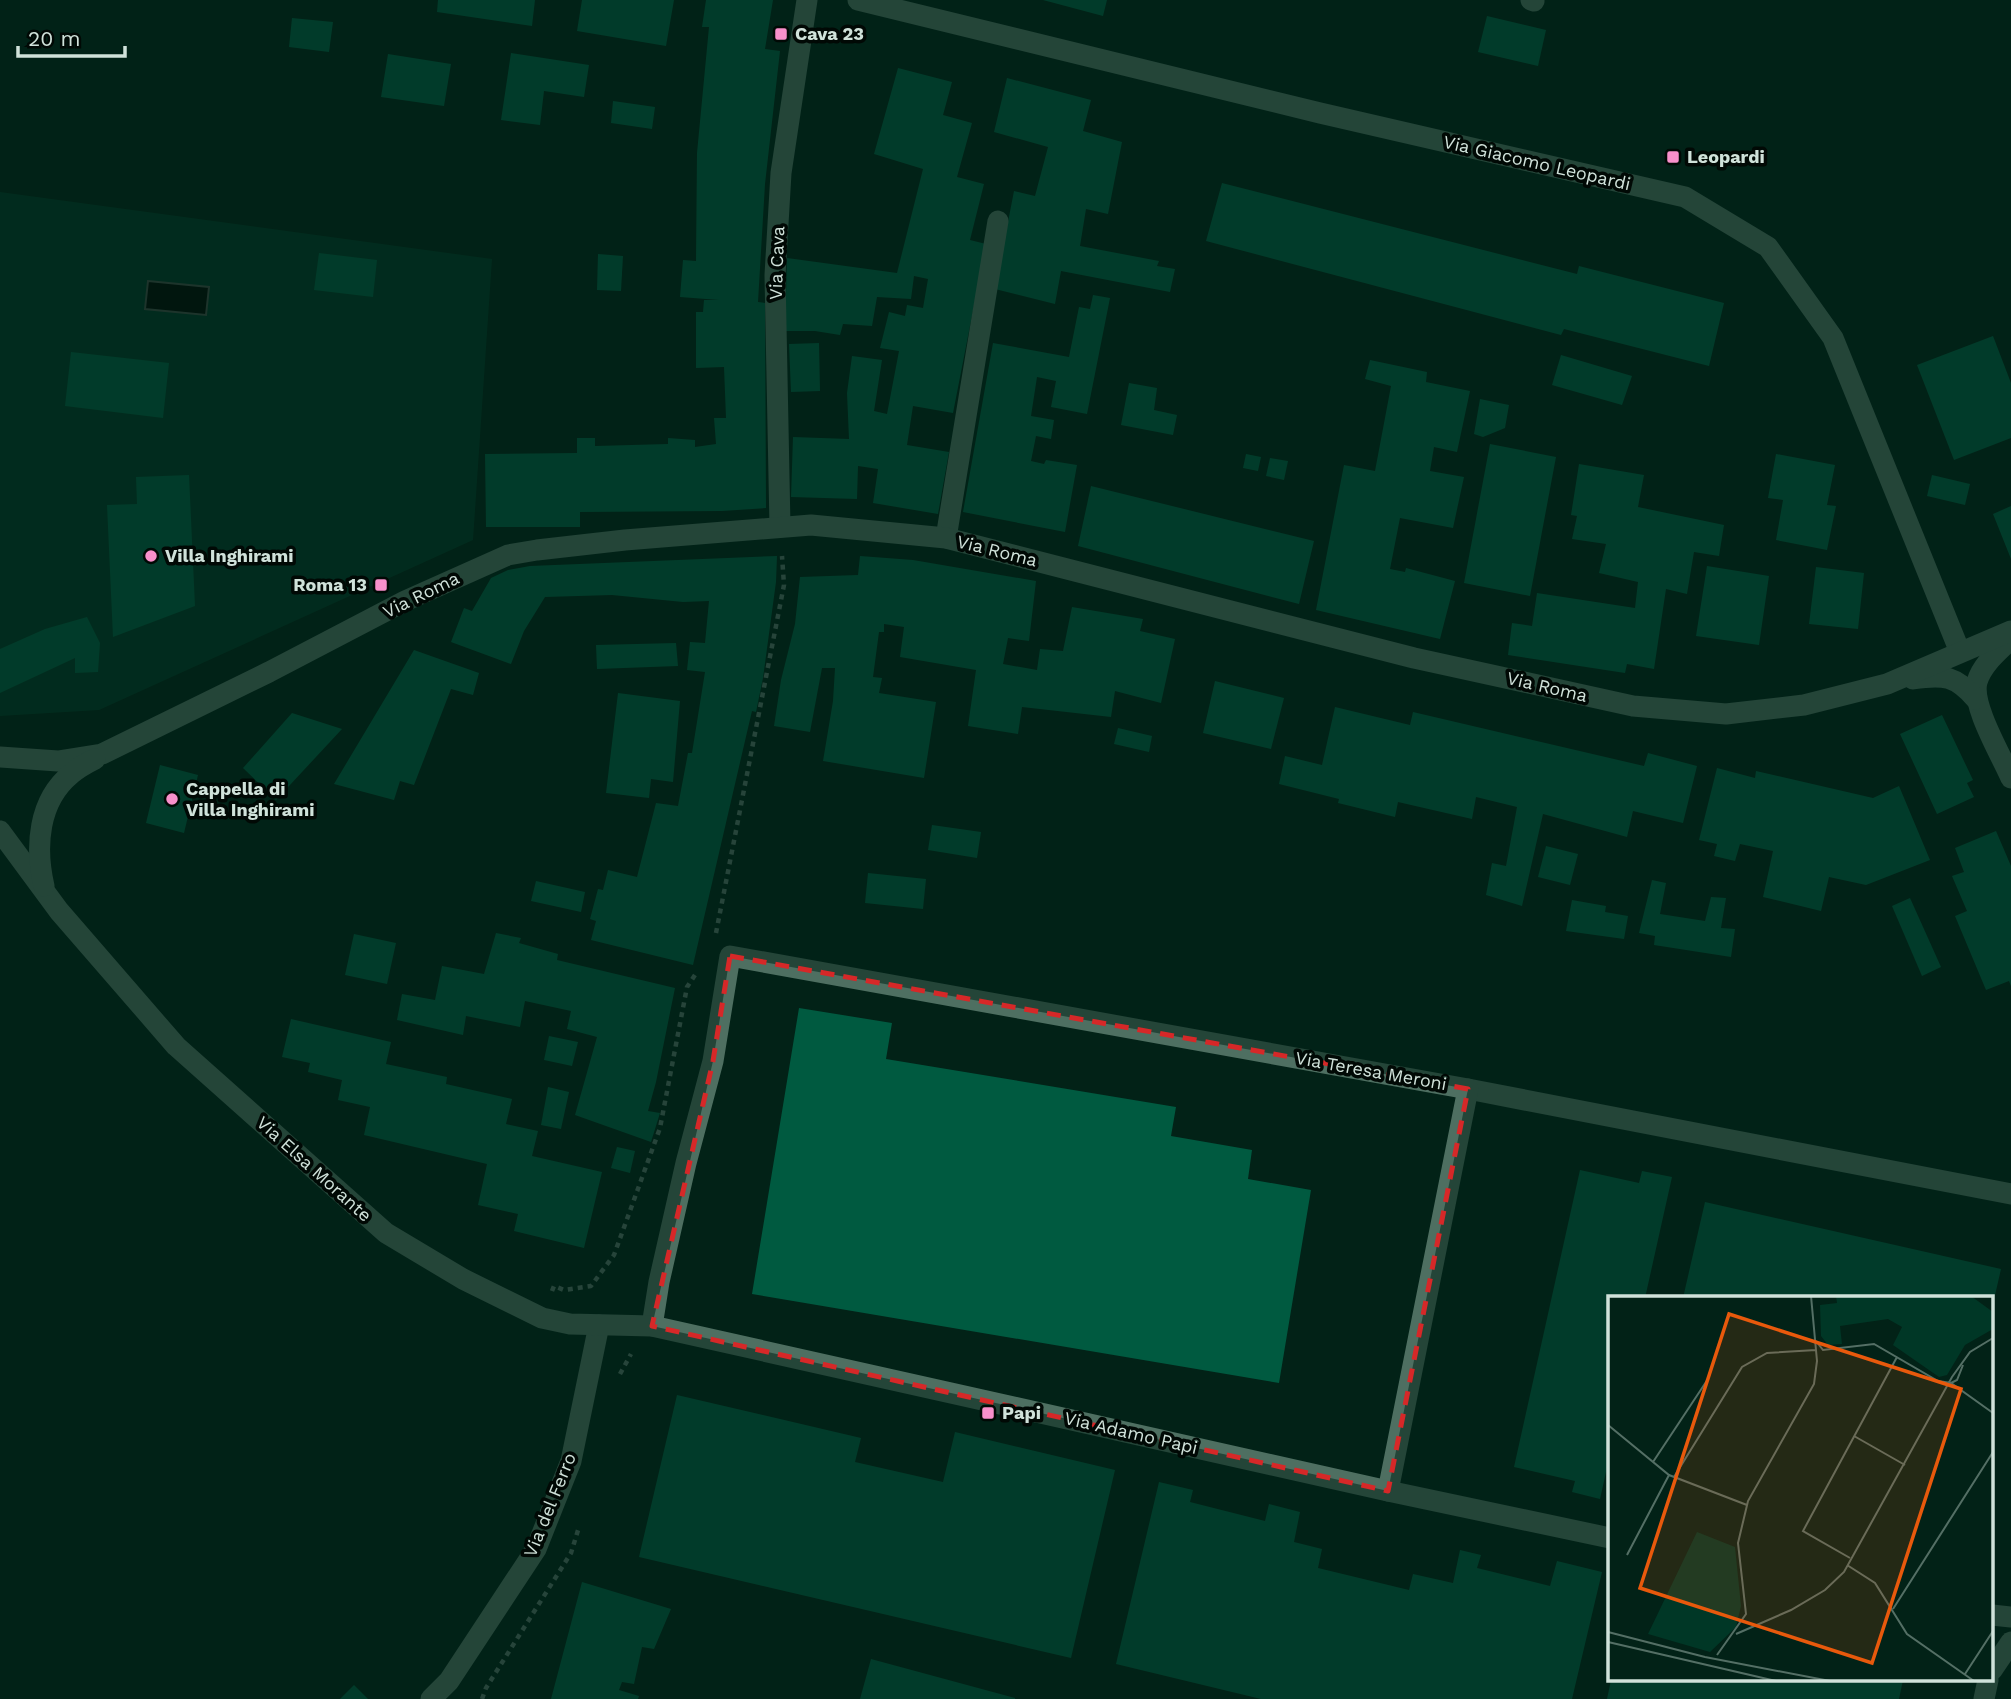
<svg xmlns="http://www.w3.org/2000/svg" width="2011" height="1699" font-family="'Work Sans',sans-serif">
<rect width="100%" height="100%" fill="#022217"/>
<polygon fill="#003726" points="0,192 492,259 473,540 99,710 0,716"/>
<polygon fill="#000703" stroke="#3e4944" stroke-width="2" points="148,281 209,287 206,315 145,309"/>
<g fill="#005a40">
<polygon points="438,0 535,0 532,26 437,12"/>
<polygon points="582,0 674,0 666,46 577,31"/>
<polygon points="706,0 773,0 765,49 780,51 765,184 758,302 765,303 766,508 722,511 580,512 580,527 486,527 485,454 577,453 577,438 595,438 595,446 668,444 668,438 695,440 695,447 716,444 714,418 726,418 724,367 696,368 696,312 703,312 704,300 719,300 680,297 683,260 696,261 697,153 709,27 702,27"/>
<polygon points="1043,0 1107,0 1103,16"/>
<polygon points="1487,16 1546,30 1538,66 1478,52"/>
<polygon points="292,18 333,22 329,52 289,47"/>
<polygon points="511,53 589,65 584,97 544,91 540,125 501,120"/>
<polygon points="388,54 451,64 444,106 381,97"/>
<polygon points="898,68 952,82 943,115 972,123 957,177 984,184 970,240 986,244 953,413 913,406 907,445 949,452 938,514 873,503 878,469 858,466 857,499 791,497 793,437 849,439 847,393 852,356 882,360 874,411 887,414 899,351 880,348 889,312 905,316 907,305 923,308 928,279 914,276 911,299 877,297 872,326 843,324 840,335 815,331 785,331 787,258 897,273 923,169 874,154"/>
<polygon points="1007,78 1091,100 1083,131 1122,142 1108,214 1086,209 1080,246 1159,261 1157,266 1175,269 1170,292 1061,271 1055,304 995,289 1014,191 1035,196 1048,147 994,132"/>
<polygon points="613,101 655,107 652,129 611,123"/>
<polygon points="1222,183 1577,274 1579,266 1724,303 1709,366 1564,329 1561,335 1206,241"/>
<polygon points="319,253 377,260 373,297 314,290"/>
<polygon points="598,254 623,256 621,291 597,290"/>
<polygon points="1093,295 1110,298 1087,414 1051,407 1056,381 1037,377 1031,416 1054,420 1051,439 1036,436 1031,461 1044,464 1046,460 1077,465 1065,532 963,512 993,343 1069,357 1079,307 1090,309"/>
<polygon points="1993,336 2011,383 2011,438 1954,460 1917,365"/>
<polygon points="819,343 820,391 791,392 789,344"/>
<polygon points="71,352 169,363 163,418 65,406"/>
<polygon points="1561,355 1632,376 1622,405 1552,385"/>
<polygon points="1370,360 1427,372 1426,382 1470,391 1457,452 1434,447 1430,471 1464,477 1453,528 1400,518 1390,569 1405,572 1406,568 1455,581 1440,639 1316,610 1344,465 1375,471 1391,386 1365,379"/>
<polygon points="1129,383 1157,388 1154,410 1177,415 1173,435 1121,425"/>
<polygon points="1480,399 1509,405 1505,428 1483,437 1474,434"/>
<polygon points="1490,444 1556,457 1530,596 1464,583"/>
<polygon points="1246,454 1261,457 1258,471 1243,468"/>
<polygon points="1776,454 1835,465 1827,505 1836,506 1827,550 1776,540 1783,500 1768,498"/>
<polygon points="1270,458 1288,461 1284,480 1266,476"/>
<polygon points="1579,464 1644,475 1638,507 1724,525 1719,556 1694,552 1687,594 1666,589 1654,669 1627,664 1625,673 1508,655 1512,623 1532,626 1537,593 1635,608 1638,582 1599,573 1606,544 1572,539 1577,516 1571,515"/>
<polygon points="189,475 195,606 113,637 107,505 137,504 136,477"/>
<polygon points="1932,475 1970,484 1965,505 1927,496"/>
<polygon points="1091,486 1314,541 1299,604 1078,546"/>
<polygon points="2011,506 2011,559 1993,514"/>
<polygon points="777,556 776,582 763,678 756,712 752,711 748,728 693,965 591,940 596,921 590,919 598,889 603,890 608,870 637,877 656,803 678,806 688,753 692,753 705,672 687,670 690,642 705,643 709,601 683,602 612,595 545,597 524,631 511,664 451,642 464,608 472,611 491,578 508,570 530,566"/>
<polygon points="860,556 913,560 1036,581 1029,641 1008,638 1003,664 1037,670 1040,649 1063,651 1072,607 1143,619 1140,631 1175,639 1161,703 1115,691 1111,717 1022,707 1018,734 968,726 976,670 900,657 904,627 884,624 884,632 879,632 873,677 882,678 879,693 936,702 924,778 823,761 833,701 835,668 822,668 810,732 774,726 781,680 795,624 800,577 858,575"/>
<polygon points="1707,566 1769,576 1759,645 1696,636"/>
<polygon points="1816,567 1864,573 1858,629 1809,624"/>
<polygon points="87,617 100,643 98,672 75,673 75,658 0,693 0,649 45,629"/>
<polygon points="676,643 678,666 597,669 596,645"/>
<polygon points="414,650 479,673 473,695 451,689 414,785 400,781 394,800 334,784"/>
<polygon points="1215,681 1284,698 1271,749 1203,733"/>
<polygon points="618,693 680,701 673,782 651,779 649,798 606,793"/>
<polygon points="1335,707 1410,725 1413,712 1644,766 1648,753 1697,766 1683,823 1633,811 1627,837 1543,814 1522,906 1486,895 1492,863 1506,866 1517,807 1476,797 1472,819 1398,802 1395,817 1338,803 1339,799 1279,784 1285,756 1322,765"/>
<polygon points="292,713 342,729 276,800 243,768"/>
<polygon points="1942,715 1973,780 1967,783 1974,797 1937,814 1900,734"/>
<polygon points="1118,728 1152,736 1149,752 1114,744"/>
<polygon points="160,765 198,775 184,833 146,823"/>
<polygon points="1717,768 1755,778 1756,771 1873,798 1899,786 1930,860 1866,885 1829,877 1821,911 1763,897 1773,851 1740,844 1735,861 1714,856 1717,844 1699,840"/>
<polygon points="932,825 981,832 977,858 928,850"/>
<polygon points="1996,831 2011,866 2011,986 2009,981 1986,990 1955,916 1967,911 1952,876 1964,872 1955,848"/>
<polygon points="1546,846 1578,854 1570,885 1538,877"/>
<polygon points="868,873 926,879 923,909 865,903"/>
<polygon points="1652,880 1666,883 1660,914 1705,921 1711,897 1726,898 1721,928 1735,929 1731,957 1654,945 1655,936 1639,933"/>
<polygon points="536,881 585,892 581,912 531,901"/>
<polygon points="1910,898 1941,967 1922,976 1892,906"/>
<polygon points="1572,900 1606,906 1605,912 1628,916 1624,939 1566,931"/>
<polygon points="496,933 521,938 519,943 558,954 557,960 675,988 656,1082 648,1111 660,1113 651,1142 575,1115 597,1037 567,1029 571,1011 525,1001 520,1027 466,1016 463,1035 397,1020 402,994 435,1000 442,966 484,974"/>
<polygon points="354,934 396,943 387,984 345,975"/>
<polygon points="799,1008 892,1023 886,1059 1176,1107 1171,1136 1252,1150 1248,1179 1311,1190 1279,1383 752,1294"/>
<polygon points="291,1019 391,1042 386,1064 447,1077 446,1084 512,1099 506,1124 538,1131 532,1156 602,1172 584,1248 514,1231 518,1214 478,1205 487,1164 364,1135 370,1107 338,1100 342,1080 308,1072 310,1063 282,1057"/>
<polygon points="549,1036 578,1042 572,1066 544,1060"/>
<polygon points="548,1087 569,1092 561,1129 541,1125"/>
<polygon points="617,1147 635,1151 630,1173 611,1168"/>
<polygon points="1580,1170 1639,1183 1642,1171 1672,1177 1645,1298 1610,1298 1610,1454 1600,1499 1572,1492 1575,1481 1514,1467"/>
<polygon points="1705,1202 2001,1269 1993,1304 1992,1298 1683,1298"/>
<polygon points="677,1395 861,1438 855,1462 943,1482 955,1432 1115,1470 1071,1658 639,1557"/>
<polygon points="1159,1482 1193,1490 1190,1502 1265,1521 1269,1504 1300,1512 1294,1542 1322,1549 1318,1568 1409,1590 1413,1574 1453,1583 1460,1550 1481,1555 1477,1568 1550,1586 1557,1561 1602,1572 1572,1699 1261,1699 1116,1664"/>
<polygon points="582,1582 671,1609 654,1649 642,1647 634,1684 622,1682 619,1690 639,1696 638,1699 551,1699"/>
<polygon points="871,1659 1015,1698 1015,1699 860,1699"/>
<polygon points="1611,1680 1903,1680 1899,1699 1607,1699"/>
<polygon points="354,1685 368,1699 340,1699"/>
</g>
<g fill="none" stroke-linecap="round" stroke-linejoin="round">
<g stroke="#536d64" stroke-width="4.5" stroke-dasharray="5 5" stroke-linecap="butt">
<polyline points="716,933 784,585 782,556"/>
<polyline points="552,1291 554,1286 564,1290 591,1286 614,1255 660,1128 687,987 697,972"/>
<polyline points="620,1374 631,1354"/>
<polyline points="482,1699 486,1688 571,1553 579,1527"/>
</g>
<polyline stroke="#4e6f61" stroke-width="21" points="946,538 998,221"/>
<g stroke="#4e6f61" stroke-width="21">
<polyline points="1531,0 1534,1"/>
<polyline points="652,1326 659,1282 686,1163 713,1061 730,956 1468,1089 2011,1194"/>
<polyline points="1388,1491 1468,1089"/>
<polyline points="1992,1670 2011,1642"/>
<polyline points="431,1699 449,1681 536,1549 571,1461 599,1325"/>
<polyline points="1984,1699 1988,1680"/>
</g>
<g stroke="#4e6f61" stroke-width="21">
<polyline points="858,0 1320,113 1685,197 1768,247 1833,338 1960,652"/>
<polyline points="780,527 775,275 781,173 807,0"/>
<path d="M2011,639C1999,651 1982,664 1977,682C1971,705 2001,755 2011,778"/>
<path d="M1913,679C1944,674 1956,676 1976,699"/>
<polyline points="0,757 58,761 102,754 269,672 405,601 508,555 537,550 625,540 811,525 946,538 1414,658 1633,706 1726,714 1804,705 1887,684 2011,631"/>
<polyline points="0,831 59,911 176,1046 386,1233 463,1279 542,1318 570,1324 652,1326 1388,1491 1610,1538"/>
<path d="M44,886C35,847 38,801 71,774C78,768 87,763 95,759"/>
<polyline points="1992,1615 2011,1617"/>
</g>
</g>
<path d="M0 0H2011V1699H0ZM730,956L1468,1089L1388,1491L652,1326L713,1061Z" fill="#022217" fill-opacity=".55" fill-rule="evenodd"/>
<path fill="none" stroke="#d62828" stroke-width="5" stroke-dasharray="14 9" stroke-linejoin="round" d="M730,956L1468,1089L1388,1491L652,1326L713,1061Z"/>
<g fill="#f890cb" stroke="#010905" stroke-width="2.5">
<rect x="774" y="27" width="14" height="14" rx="3.5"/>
<rect x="1666" y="150" width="14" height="14" rx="3.5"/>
<circle cx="151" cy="556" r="7"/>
<rect x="374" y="578" width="14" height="14" rx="3.5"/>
<circle cx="172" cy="799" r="7"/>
<rect x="981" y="1406" width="14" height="14" rx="3.5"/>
</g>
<g text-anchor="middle" stroke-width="7" stroke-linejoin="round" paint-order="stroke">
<g font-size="18" font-weight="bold" fill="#d0e2da" stroke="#010905" text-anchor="start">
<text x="795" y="40">Cava 23</text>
<text x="1687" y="163">Leopardi</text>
<text x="165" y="562">Villa Inghirami</text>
<text x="367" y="591" text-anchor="end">Roma 13</text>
<text x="186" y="795">Cappella di<tspan x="186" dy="21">Villa Inghirami</tspan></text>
<text x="1002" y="1419">Papi</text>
</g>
<g font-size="18" fill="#d0e2da" stroke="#010905">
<text transform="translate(1537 163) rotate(13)" y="6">Via Giacomo Leopardi</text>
<text transform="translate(777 263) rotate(-88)" y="6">Via Cava</text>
<text transform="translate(997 551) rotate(14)" y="6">Via Roma</text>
<text transform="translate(421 595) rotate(-26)" y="6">Via Roma</text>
<text transform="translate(1547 687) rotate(13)" y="6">Via Roma</text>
<text transform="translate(1371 1071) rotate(10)" y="6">Via Teresa Meroni</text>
<text transform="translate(314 1169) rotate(42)" y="6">Via Elsa Morante</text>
<text transform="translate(1131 1433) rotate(13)" y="6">Via Adamo Papi</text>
<text transform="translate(550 1505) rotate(-68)" y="6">Via del Ferro</text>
</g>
</g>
<g transform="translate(1608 1296)">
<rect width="385" height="385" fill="#022217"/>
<path d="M228,0H363L385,16V33L357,49L339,79L331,81L285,49L294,31L280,23L232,30L234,48L220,49L213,40L212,9L229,7ZM89,236L127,251L133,310L128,331L102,356L40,338Z" fill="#003726"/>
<path fill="none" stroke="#546f65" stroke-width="2" d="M208,45L215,54L266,48L330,85L343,87L385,117M343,87L349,84L355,69M0,129L61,179L139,209M246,140L297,169M45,166L100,83M66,181L134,71L159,57L208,54M19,259L61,179M242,262L195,235L289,61M239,269L267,287L299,338L366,385M285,313L385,156M0,336L97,361L222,385M128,338L183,314L217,294L236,276L344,81L362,56L385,42M0,346L168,385M109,359L138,318L130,247L140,205L206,88L209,65L203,0M357,378L385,335"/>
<path fill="#e8590c" fill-opacity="0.15" stroke="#e8590c" stroke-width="3.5" d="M121,18L353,93L264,367L32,292Z"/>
<rect width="385" height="385" fill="none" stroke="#d0e2da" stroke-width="3.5"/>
</g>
<path d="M18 46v10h107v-10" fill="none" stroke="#d0e2da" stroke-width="3.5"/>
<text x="28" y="46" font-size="21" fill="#d0e2da" stroke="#010905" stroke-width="5" paint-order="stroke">20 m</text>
</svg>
